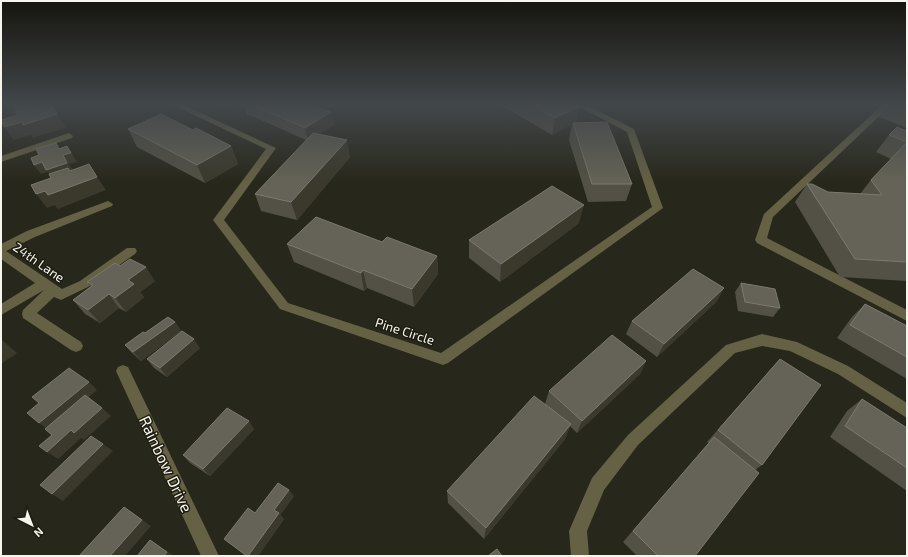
<svg xmlns="http://www.w3.org/2000/svg" width="908" height="557" font-family="'Exo 2',sans-serif">
<rect width="100%" height="100%" fill="#28271b"/>
<g fill="none" stroke-linecap="round" stroke-linejoin="round">
<g fill="#656144" fill-rule="evenodd">
<polygon points="173,105 184,105 276,148 224,220 288,303 441,353 652,207 627,132 576,105 587,105 634,129 663,208 448,363 443,365 280,309 213,220 266,149"/>
<polygon points="882,105 891,105 773,217 767,238 907,310 907,321 757,243 755,240 764,214"/>
<polygon points="69,133 73,136 72,138 1,162 1,156"/>
<polygon points="108,201 113,204 112,206 35,237 6,251 62,289 80,281 127,248 135,248 137,251 135,254 88,287 61,300 54,297 37,313 81,342 83,346 81,350 76,352 71,350 23,318 22,314 23,310 44,290 1,315 1,304 35,283 1,259 1,244 27,231"/>
<polygon points="762,334 797,342 848,366 907,403 907,418 838,374 790,351 762,346 735,353 638,445 604,490 587,531 589,556 571,556 569,531 592,478 628,435 726,345"/>
<polygon points="123,365 128,367 219,556 201,556 116,371 118,367"/>
</g>
</g>
<g fill="#535145">
<polygon points="244,105 313,105 331,112 334,125 319,134 350,157 297,220 261,211 255,194 306,140 247,114"/>
<polygon points="501,105 578,105 579,106 576,123 632,184 626,201 588,202 569,140 572,124 552,135"/>
<polygon points="887,105 907,105 907,128 879,117"/>
<polygon points="128,129 193,130 231,146 238,164 205,183 137,147"/>
<polygon points="907,131 907,281 840,277 795,202 807,184 828,192 860,194 871,180 891,159 876,152 889,135"/>
<polygon points="579,223 500,282 469,258 469,240"/>
<polygon points="382,242 437,256 438,274 414,307 367,288 364,291 294,262 287,244"/>
<polygon points="120,266 155,281 140,292 144,297 126,312 119,308 100,323 85,314 73,300 91,287 87,282"/>
<polygon points="741,283 780,308 773,317 738,311 735,292"/>
<polygon points="724,288 716,302 657,357 626,334 632,321"/>
<polygon points="865,304 907,326 907,379 837,338 852,317"/>
<polygon points="175,322 181,331 141,361 132,353 125,345"/>
<polygon points="200,348 167,377 154,368 147,359"/>
<polygon points="780,359 762,465 755,470 695,556 637,556 623,542 709,443 707,442"/>
<polygon points="646,361 640,374 577,433 570,426 565,439 484,539 448,503 447,491 549,407 545,404 549,391"/>
<polygon points="862,399 907,428 907,491 830,437 847,411"/>
<polygon points="254,429 210,476 190,463 183,455"/>
<polygon points="294,496 280,515 284,519 258,556 246,556 224,539 255,513"/>
</g>
<g fill="#3b392c">
<polygon points="8,105 43,105 11,115 5,106"/>
<polygon points="220,105 233,105 222,109"/>
<polygon points="579,106 576,123 573,123 572,124 552,135 555,118"/>
<polygon points="331,112 334,125 308,141 305,128"/>
<polygon points="57,114 66,127 33,138 31,135 14,140 4,127 22,122"/>
<polygon points="347,140 350,157 297,220 291,202"/>
<polygon points="67,146 77,162 69,164 74,172 97,177 106,190 58,209 55,205 47,208 36,194 53,179 48,172 41,174 34,165 64,155"/>
<polygon points="231,146 238,164 205,183 197,165"/>
<polygon points="584,205 579,223 500,282 501,264"/>
<polygon points="437,256 438,274 414,307 412,289"/>
<polygon points="146,267 155,281 140,292 144,297 126,312 115,298 128,280"/>
<polygon points="363,270 367,288 364,291 361,273"/>
<polygon points="724,288 716,302 657,357 664,344"/>
<polygon points="109,294 119,308 100,323 88,310"/>
<polygon points="175,322 181,331 141,361 133,352"/>
<polygon points="1,339 17,353 1,364"/>
<polygon points="194,339 200,348 167,377 160,368"/>
<polygon points="646,361 640,374 577,433 582,421"/>
<polygon points="89,382 97,390 50,431 39,423"/>
<polygon points="102,408 111,416 84,440 81,438 58,459 47,452 71,430"/>
<polygon points="249,421 254,429 210,476 203,469"/>
<polygon points="571,424 565,439 484,539 486,528"/>
<polygon points="103,444 113,451 63,501 52,494"/>
<polygon points="289,490 294,496 280,515 284,519 258,556 248,556 274,510"/>
<polygon points="124,507 151,526 125,556 110,556"/>
<polygon points="150,540 174,556 164,556"/>
</g>
<g fill="#656357" stroke="#7c7a6e">
<polygon points="13,105 31,105 16,110"/>
<polygon points="40,105 52,105 57,114 23,125 22,122 4,127 1,120 18,115 16,112"/>
<polygon points="252,105 313,105 331,112 305,128"/>
<polygon points="532,105 578,105 579,106 555,118"/>
<polygon points="161,114 193,130 196,128 231,146 197,165 128,129"/>
<polygon points="607,122 632,184 592,184 573,123"/>
<polygon points="897,127 907,131 907,142 889,135"/>
<polygon points="313,133 347,140 291,202 255,194"/>
<polygon points="907,142 907,262 855,259 807,184 812,184 828,192 882,195 871,180"/>
<polygon points="56,143 59,149 67,146 71,153 63,155 67,163 46,170 42,162 34,165 31,158 39,155 36,149"/>
<polygon points="89,164 97,177 48,195 45,191 36,194 31,185 51,178 49,174 68,168 70,171"/>
<polygon points="552,186 584,205 501,264 469,240"/>
<polygon points="316,217 382,242 387,237 437,256 412,289 363,270 361,273 287,244"/>
<polygon points="130,259 146,267 128,280 134,284 115,298 109,294 88,310 73,300 93,285 87,282 115,263 120,266"/>
<polygon points="693,269 724,288 664,344 632,321"/>
<polygon points="741,283 775,289 780,308 745,302"/>
<polygon points="865,304 907,326 907,357 850,325"/>
<polygon points="168,317 175,322 133,352 125,345 143,332 145,333"/>
<polygon points="182,331 194,339 160,368 147,359"/>
<polygon points="612,335 646,361 582,421 549,391"/>
<polygon points="780,359 821,385 762,465 718,430"/>
<polygon points="69,368 89,382 39,423 27,413 39,403 32,397"/>
<polygon points="85,395 102,408 74,433 71,430 47,452 39,446 52,435 45,429"/>
<polygon points="534,396 571,424 486,528 447,491"/>
<polygon points="862,399 907,428 907,468 845,426"/>
<polygon points="227,408 249,421 203,469 183,455"/>
<polygon points="91,436 103,444 52,494 40,485"/>
<polygon points="714,437 759,473 695,556 658,556 633,531"/>
<polygon points="278,483 289,490 274,510 279,513 248,556 247,556 224,539 248,508 255,513"/>
<polygon points="124,507 142,520 110,556 79,556"/>
<polygon points="150,540 167,552 164,556 137,556"/>
<polygon points="497,549 502,556 488,556"/>
</g>
<linearGradient id="sky" x2="0" y2="1"><stop stop-color="#16150f"/><stop offset="0.57" stop-color="#42474a"/><stop offset="1" stop-color="#42474a" stop-opacity="0"/></linearGradient>
<rect width="908" height="183" fill="url(#sky)"/>
<g text-anchor="middle" stroke-width="3" stroke-linejoin="round" paint-order="stroke">
<g font-size="13" fill="#f6f5ed" stroke="#1f1d11">
<text transform="translate(39 262) rotate(35)" y="5">24th Lane</text>
<text transform="translate(405 331) rotate(18)" y="5">Pine Circle</text>
</g>
<g font-size="16" fill="#f6f5ed" stroke="#1f1d11">
<text transform="translate(166 464) rotate(65)" y="6">Rainbow Drive</text>
</g>
</g>
<rect width="908" height="557" fill="none" stroke="#f6f5ed" stroke-width="4"/>
<g transform="translate(32 525) rotate(138)" stroke="#1f1d11" stroke-width="3" paint-order="stroke">
<path d="M0-3L7 15L0 10L-7 15Z" fill="#f6f5ed"/>
<text y="-6" font-size="11" font-weight="bold" text-anchor="middle" fill="#f6f5ed">N</text>
</g>
</svg>
